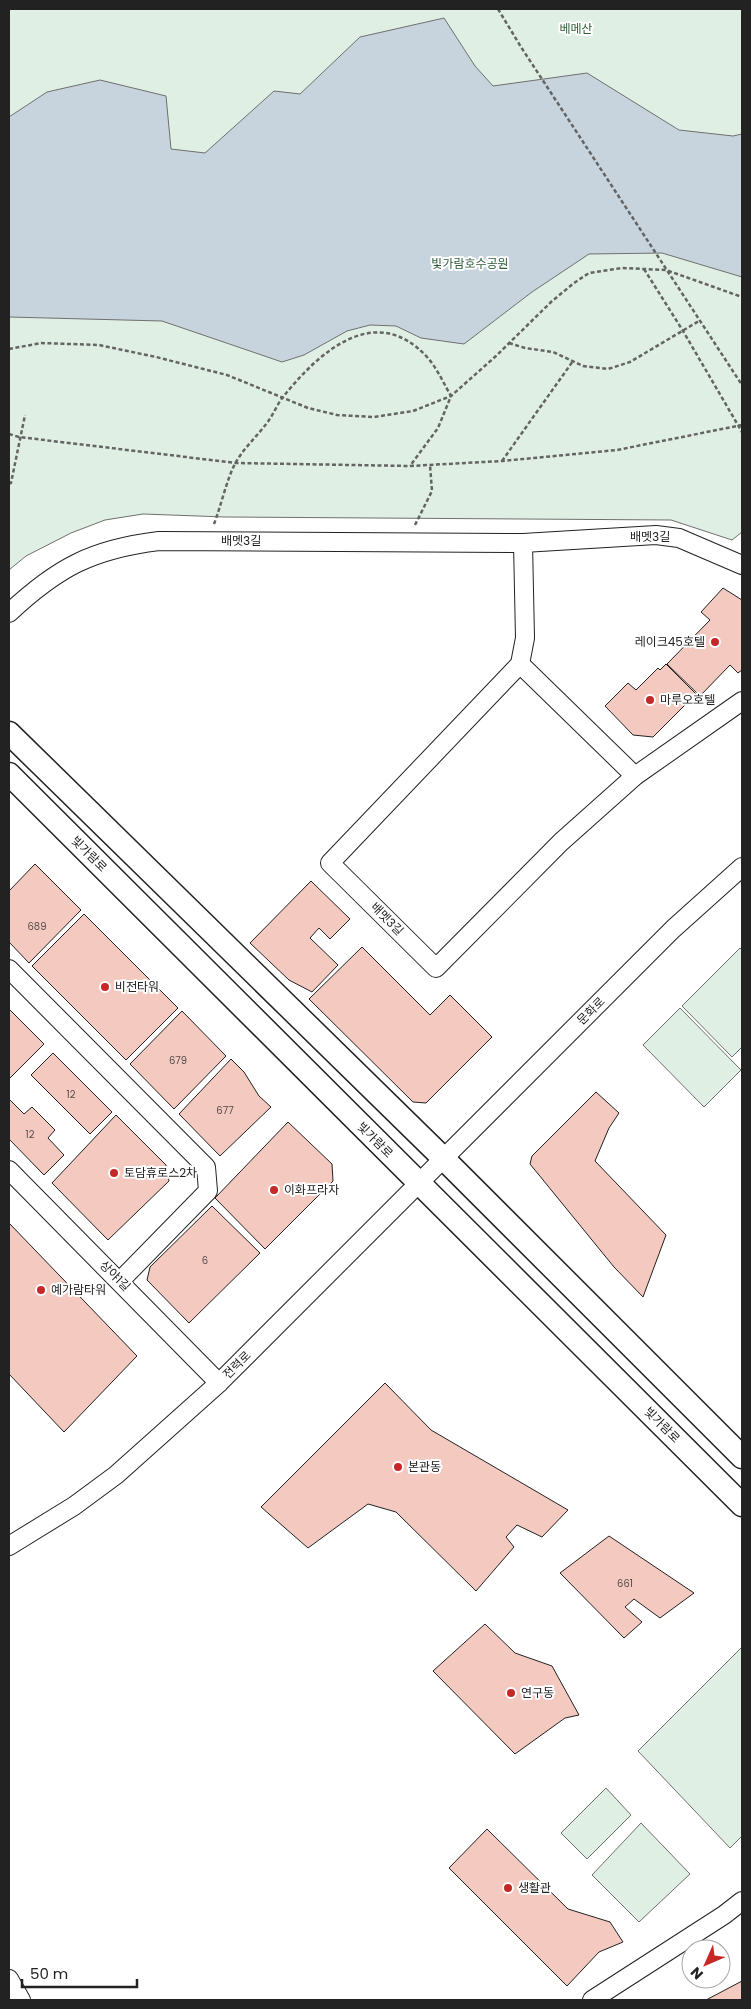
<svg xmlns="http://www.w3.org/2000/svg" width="751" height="2009" font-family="Poppins,'Noto Sans KR',sans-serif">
<rect width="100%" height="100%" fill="#fff"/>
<g fill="#e0efe3" stroke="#6f6f6f">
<polygon points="9,9 742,9 742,532 732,540 671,520 225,517 143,514 105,520 71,533 26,556 9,570"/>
<polygon points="740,948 742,950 742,1047 732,1057 682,1006"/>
<polygon points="680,1008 741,1070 704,1107 643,1045"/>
<polygon points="742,1647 742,1836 730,1848 638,1751"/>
<polygon points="606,1788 631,1815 587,1859 561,1833"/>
<polygon points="641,1823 690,1874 639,1922 592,1875"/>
</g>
<polygon fill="#c7d3dd" stroke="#6f6f6f" points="444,18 475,66 493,86 587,73 679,130 733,136 742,134 742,277 662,253 589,254 532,292 464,344 421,338 396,326 370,325 347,331 304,355 282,362 162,321 9,317 9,117 47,92 100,80 166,96 171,149 205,153 274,91 300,94 360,37"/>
<g fill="#f3c9c0" stroke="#222">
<polygon points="723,588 742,600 742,670 738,673 730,665 700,696 667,664 710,620 701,612"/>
<polygon points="666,664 696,694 653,737 633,735 605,706 628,683 636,690 658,668 660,670"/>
<polygon points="35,864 81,910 29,963 9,942 9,891"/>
<polygon points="311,881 350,919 330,939 319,928 310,938 338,965 312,992 289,980 250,943"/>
<polygon points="84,914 178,1008 126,1060 32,966"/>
<polygon points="362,947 430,1015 450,995 492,1037 426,1103 413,1102 309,999"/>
<polygon points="9,1009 44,1044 9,1079"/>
<polygon points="182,1011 226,1056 174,1109 130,1064"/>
<polygon points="53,1053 112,1112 90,1134 31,1075"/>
<polygon points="231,1059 244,1072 259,1096 271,1107 220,1156 179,1114"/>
<polygon points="596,1092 619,1113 609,1128 595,1161 666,1235 643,1297 614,1267 530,1164 532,1156"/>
<polygon points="9,1099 24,1114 32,1107 55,1130 48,1138 64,1155 44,1175 9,1139"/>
<polygon points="116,1115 166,1165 169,1181 108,1240 52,1183"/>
<polygon points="288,1122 332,1164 333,1181 265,1249 215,1198"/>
<polygon points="212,1206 260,1253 189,1323 147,1280 150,1267"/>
<polygon points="9,1223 137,1356 64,1432 9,1374"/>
<polygon points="385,1383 431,1430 568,1510 542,1537 517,1525 506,1537 514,1547 476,1591 396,1512 368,1504 308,1548 261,1507"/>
<polygon points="609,1536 694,1593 660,1618 634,1599 625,1607 642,1622 624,1638 560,1573"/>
<polygon points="485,1624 515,1653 552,1666 579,1715 565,1718 515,1754 433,1671"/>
<polygon points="487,1829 568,1909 610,1922 623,1942 599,1952 567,1986 449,1868"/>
<polygon points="742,1981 742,2000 706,2000"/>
</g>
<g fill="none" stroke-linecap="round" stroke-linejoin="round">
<defs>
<g id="minor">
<polyline points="523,543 525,638 520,664 330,863 436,968 561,842 635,776 742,701"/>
<path d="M9,613C58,567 93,549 159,541L523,543L656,535L679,538L742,565"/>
<polyline points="520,664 635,776"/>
<polyline points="9,969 206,1167 208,1191 120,1281"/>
<polyline points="9,1170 219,1383"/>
<polyline points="9,1546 74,1506 116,1475 219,1383 673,929 742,867"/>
<polyline points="9,1979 21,2000"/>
<polyline points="592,2000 724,1915 742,1901"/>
</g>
<g id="major">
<polyline points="9,733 443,1158 742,1457"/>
<polyline points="9,774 742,1505"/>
</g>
</defs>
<use href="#minor" stroke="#222" stroke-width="20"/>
<use href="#major" stroke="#222" stroke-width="25"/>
<g stroke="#646464" stroke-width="2.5" stroke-dasharray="4 2.5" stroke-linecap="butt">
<polyline points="498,9 521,47 742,385"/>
<polyline points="644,269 683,331 742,432"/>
<polyline points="509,343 525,348 553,352 583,366 608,369 630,362 699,321"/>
<polyline points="9,349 41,343 99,345 156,357 227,375 308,408 337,415 374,417 413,411 451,396 496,356 551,302 574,283 589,273 622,268 666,270 742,297"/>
<polyline points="9,434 19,437 236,463 410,466 502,461 617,450 742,425"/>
<polyline points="502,461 573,361"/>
<polyline points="9,484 11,483 25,415"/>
<path d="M214,524C221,506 227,478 236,462C245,446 261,433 271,417C275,411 278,403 283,397C319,352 375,301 427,357C437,368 444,384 451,396L438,428L410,466"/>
<polyline points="415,525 432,491 430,465"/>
</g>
<use href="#minor" stroke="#fff" stroke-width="18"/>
<use href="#major" stroke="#fff" stroke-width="22"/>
</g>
<g fill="#c62828" stroke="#fff" stroke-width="2">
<circle cx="715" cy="642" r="5"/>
<circle cx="650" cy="700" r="5"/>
<circle cx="105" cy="987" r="5"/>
<circle cx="114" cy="1173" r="5"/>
<circle cx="274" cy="1190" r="5"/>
<circle cx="41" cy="1290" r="5"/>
<circle cx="398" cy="1467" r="5"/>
<circle cx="511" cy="1693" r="5"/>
<circle cx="508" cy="1888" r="5"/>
</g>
<g text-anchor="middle" stroke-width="4" stroke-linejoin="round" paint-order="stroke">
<g font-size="10" fill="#564c4a">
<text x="37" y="930">689</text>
<text x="178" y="1064">679</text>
<text x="71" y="1098">12</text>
<text x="225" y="1114">677</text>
<text x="30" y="1138">12</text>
<text x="205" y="1264">6</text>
<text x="625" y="1587">661</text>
</g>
<g font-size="12" fill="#2f5e38" stroke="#fff">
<text x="576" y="33">베메산</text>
<text x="470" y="268">빛가람호수공원</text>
</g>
<g font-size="12" fill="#222" stroke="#fff">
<text x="650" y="541">배멧3길</text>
<text x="241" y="545">배멧3길</text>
<text transform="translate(89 854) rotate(45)" y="4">빛가람로</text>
<text transform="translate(387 919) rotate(45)" y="4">배멧3길</text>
<text transform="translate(591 1011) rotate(-45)" y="4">문화로</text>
<text transform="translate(375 1140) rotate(45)" y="4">빛가람로</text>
<text transform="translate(115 1276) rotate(45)" y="4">상야1길</text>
<text transform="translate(237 1365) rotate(-45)" y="4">전력로</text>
<text transform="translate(662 1425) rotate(45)" y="4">빛가람로</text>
</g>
<g font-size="12" fill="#222" stroke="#fff" text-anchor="start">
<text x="705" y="646" text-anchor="end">레이크45호텔</text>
<text x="660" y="704">마루오호텔</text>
<text x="115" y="991">비전타워</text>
<text x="124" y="1177">토담휴로스2차</text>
<text x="284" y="1194">이화프라자</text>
<text x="51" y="1294">예가람타워</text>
<text x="408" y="1471">본관동</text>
<text x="521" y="1697">연구동</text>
<text x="518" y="1892">생활관</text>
</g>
</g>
<rect width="751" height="2009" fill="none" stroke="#222222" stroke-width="20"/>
<g transform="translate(706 1964) rotate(225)"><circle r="24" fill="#ffffff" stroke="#a7a7a7"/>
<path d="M0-4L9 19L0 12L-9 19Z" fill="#c62828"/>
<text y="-8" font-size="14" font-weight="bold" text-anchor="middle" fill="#222222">N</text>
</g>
<path d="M22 1979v8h115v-8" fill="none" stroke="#222222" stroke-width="2.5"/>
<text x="30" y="1979" font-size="15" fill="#222222" stroke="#ffffff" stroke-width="4" paint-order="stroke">50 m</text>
</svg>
